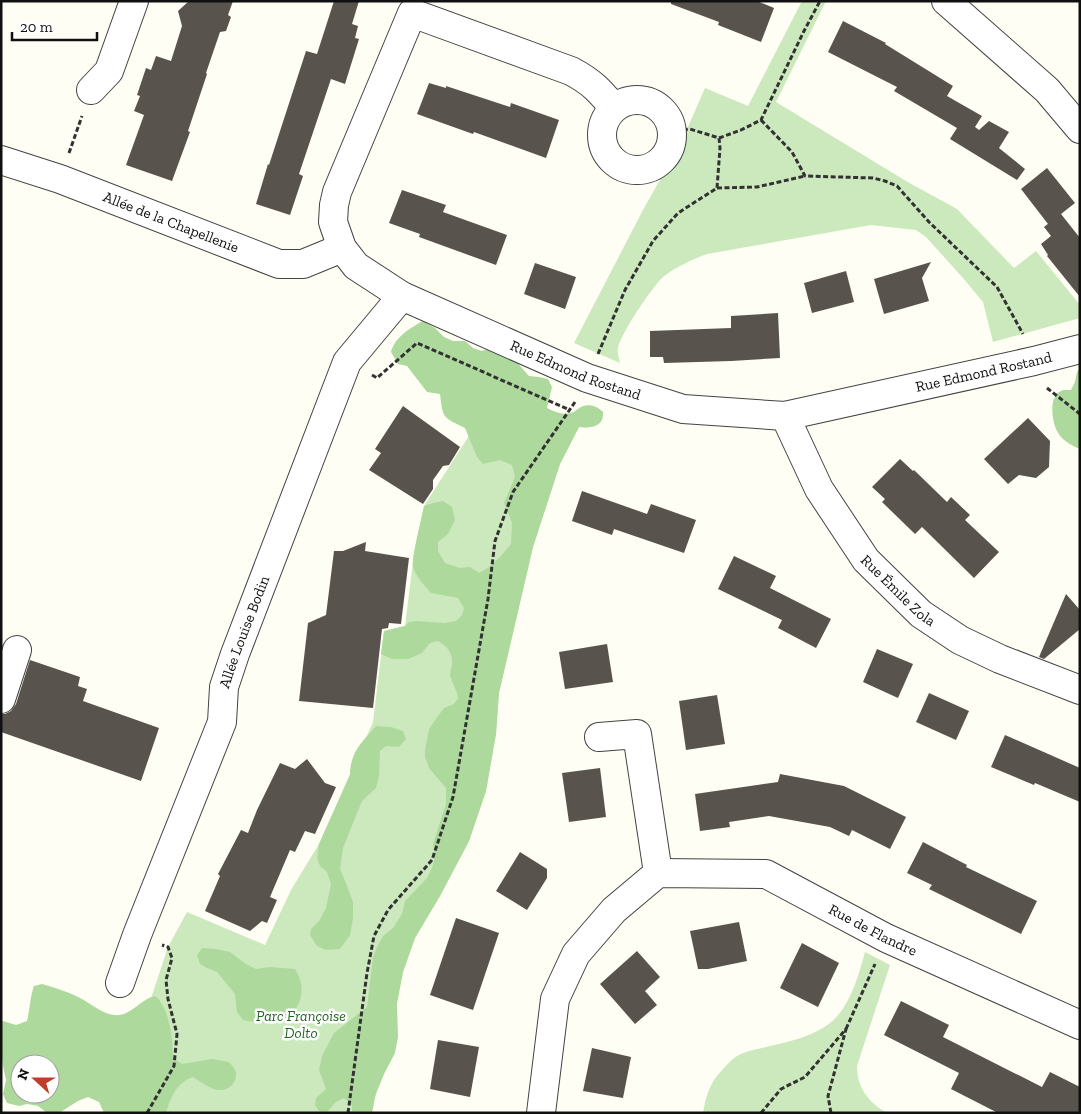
<svg xmlns="http://www.w3.org/2000/svg" width="1081" height="1114" font-family="'Zilla Slab',serif">
<rect width="100%" height="100%" fill="#fffef4"/>
<g fill="#cce9bd">
<path d="M802,1H826L776,102L906,181L957,209L1014,268L1036,251L1080,305V318L993,342L983,302L963,278L926,237L916,230L871,225L707,254C691,260 675,267 662,278C651,289 621,333 618,348C617,353 619,358 620,363L574,343L644,208L681,143L705,88L748,106Z"/>
<polygon points="497,392 579,427 560,464 533,547 499,693 496,734 486,791 469,841 440,896 415,938 403,972 372,1113 113,1113 168,947 187,912 265,945 291,890 319,844 373,722 384,631 405,626 414,554 424,506"/>
<path d="M865,952L890,965L857,1066C857,1088 869,1103 887,1113H703C706,1095 710,1082 723,1069C727,1065 730,1061 734,1058C742,1052 753,1050 762,1048C786,1042 810,1038 830,1023C849,1009 859,975 865,952Z"/>
</g>
<g fill="#aed99d" fill-rule="evenodd">
<path d="M423,321L435,328L444,337L453,341H465L473,348L482,351L490,348L514,359L529,376L539,377L548,379L552,387L547,408C555,412 562,415 570,413C574,413 577,409 581,407C589,403 597,406 603,412C603,414 603,417 602,420C598,428 586,428 579,427L560,464L533,547L499,693L496,734L486,791L469,841L440,896L415,938L403,972L397,1004L398,1037L395,1053L385,1072L375,1096L372,1113H352V1105L344,1098L336,1102L327,1112L319,1111L315,1105L316,1098L326,1089L319,1070L322,1056L334,1033L367,1007L373,957L377,947L383,936L393,928L402,914L405,901L427,878L432,868L435,857L433,844L446,804V788L429,768L425,757V750L429,729L438,716L444,708L454,704L458,698C457,690 452,683 450,675C450,671 452,668 452,664C453,653 447,646 438,641L430,643L422,653L408,659H392L381,654L384,631L405,626L409,622L417,621L444,623L456,621L462,615L464,608L458,598L431,593C425,586 416,577 413,567C411,559 422,517 424,506L433,503L443,501L452,507L455,520L448,534L438,542V551L445,563L460,568L470,567L479,573L489,567L501,556L511,544L512,523L504,503L515,477L512,465L500,460L483,464L477,457L465,428C442,417 443,418 440,394L427,392L407,366L398,364L391,352C395,337 410,328 423,321Z"/>
<path d="M1080,368V449C1070,445 1060,439 1056,429C1052,418 1048,395 1063,390C1064,390 1070,390 1071,390L1075,382L1077,372Z"/>
<path d="M376,726L391,727L403,731L406,739L399,747L386,746L380,751L379,776L376,788L362,801L343,848L340,869L346,883L353,902V919L350,935L340,949L326,950L317,946L310,935L311,929L319,921L326,908L331,884L327,872L320,866L317,858L319,844L350,775C350,752 362,742 376,726Z"/>
<path d="M202,948L216,949L230,952L246,964L256,969L270,967L295,969C309,989 300,1017 275,1022C264,1024 254,1022 243,1020L237,1012L235,994L217,972L207,968L200,964L197,955Z"/>
<path d="M42,984C56,988 69,992 82,999C91,1004 103,1014 114,1015C131,1017 140,999 155,996C170,1007 173,1042 173,1058L182,1064L212,1059L229,1062C232,1065 235,1069 236,1072C237,1081 231,1089 222,1090C212,1091 201,1082 193,1077C176,1083 171,1097 166,1113H104L99,1102L88,1097L78,1101L59,1113H47L38,1106L27,1104L19,1106L7,1103L3,1094L6,1080L3,1066L1,1052V1022L3,1021L16,1025L27,1021C30,1009 30,997 34,986ZM20,1064H50V1094H20Z"/>
</g>
<g fill="#59534d">
<polygon points="189,1 233,1 228,15 231,17 226,31 220,32 206,73 207,74 188,131 190,132 172,181 126,165 144,115 134,111 140,96 137,95 146,68 151,70 156,56 171,61 182,26 178,11"/>
<polygon points="334,1 359,1 352,24 358,26 355,38 359,39 345,84 331,79 299,174 303,176 290,215 256,204 268,164 269,165 306,51 317,54"/>
<polygon points="671,1 757,1 774,8 761,42 718,25 719,22 671,4"/>
<polygon points="843,21 886,43 885,44 953,86 947,96 982,116 975,127 979,130 989,121 1009,132 999,148 1025,169 1017,180 950,139 957,128 894,91 897,87 828,52"/>
<polygon points="429,83 446,88 446,86 510,107 511,103 559,120 546,158 474,132 473,134 417,114"/>
<polygon points="1047,168 1075,203 1061,214 1080,238 1080,297 1047,256 1048,255 1041,244 1051,236 1044,227 1049,223 1048,224 1021,189"/>
<polygon points="402,190 446,205 443,212 507,235 496,265 419,237 420,234 389,223"/>
<polygon points="931,262 922,278 929,301 884,314 874,279"/>
<polygon points="535,263 576,277 565,309 524,294"/>
<polygon points="846,271 854,302 812,313 804,283"/>
<polygon points="778,313 780,358 731,361 664,363 663,357 650,357 650,331 731,328 731,316"/>
<polygon points="403,406 460,447 449,465 443,466 433,480 433,489 423,504 369,470 381,453 375,449"/>
<polygon points="1028,418 1050,441 1049,467 1036,478 1019,475 1008,484 984,459"/>
<polygon points="900,459 913,471 914,470 947,502 951,497 970,515 965,520 999,552 974,578 922,527 915,534 882,502 885,499 872,487"/>
<polygon points="582,491 647,514 651,504 696,520 684,553 614,529 612,535 572,521"/>
<polygon points="366,542 365,551 409,558 401,624 389,623 388,628 382,629 373,708 299,701 308,623 326,615 334,551 343,551"/>
<polygon points="734,556 776,576 770,588 831,619 816,648 778,628 782,620 718,589"/>
<polygon points="1066,594 1080,610 1080,629 1044,659 1039,657"/>
<polygon points="607,644 613,682 565,689 559,652"/>
<polygon points="877,649 913,664 898,698 863,682"/>
<polygon points="30,660 80,677 78,686 87,689 83,701 159,728 141,781 1,732 1,714 5,714 11,711 16,704"/>
<polygon points="929,693 969,711 956,740 916,722"/>
<polygon points="717,695 725,744 686,750 679,701"/>
<polygon points="1005,735 1080,768 1080,802 1035,783 1034,785 991,767"/>
<polygon points="307,759 325,783 336,787 315,834 305,831 295,852 290,850 270,897 277,900 267,923 262,921 250,931 205,911 220,876 218,874 241,830 248,833 257,810 280,763 295,769"/>
<polygon points="600,768 606,817 569,822 562,773"/>
<polygon points="780,774 844,786 906,817 890,849 852,830 849,836 830,827 769,816 729,822 730,827 700,831 695,794 778,782"/>
<polygon points="923,842 967,865 966,867 1037,901 1021,934 929,889 932,885 907,873"/>
<polygon points="520,852 547,869 547,878 527,910 496,891"/>
<polygon points="456,918 499,933 473,1010 430,995"/>
<polygon points="739,922 747,961 708,969 698,969 690,931"/>
<polygon points="802,943 839,963 818,1007 780,988"/>
<polygon points="637,951 660,977 645,991 657,1005 635,1024 600,984"/>
<polygon points="901,1001 949,1025 943,1037 1042,1087 1050,1072 1080,1087 1080,1113 998,1113 951,1089 959,1073 884,1035"/>
<polygon points="438,1040 479,1047 470,1097 430,1089"/>
<polygon points="592,1048 631,1057 623,1098 583,1091"/>
</g>
<g fill="none" stroke-linecap="round" stroke-linejoin="round">
<defs>
<g id="minor">
<polyline points="946,1 1047,90 1080,129"/>
<polyline points="91,90 109,71 134,1"/>
<circle cx="637" cy="135" r="35"/>
<path id="s1" d="M614,108C600,91 592,82 571,71L412,13L337,192L334,205L333,222L342,248L356,266L402,296L587,378L683,409L785,416L1034,361L1080,349"/>
<path id="s2" d="M1,160L60,179L279,264H303L342,248"/>
<path id="s3" d="M785,416L819,489L866,560L921,614L960,640L1000,659L1080,690"/>
<polyline points="1,699 17,650"/>
<polyline points="599,737 637,734 658,873"/>
<path id="s4" d="M120,983L137,935L222,722L224,687L235,654L347,362L402,296"/>
<path id="s5" d="M541,1113L555,999L576,954L614,910L658,873L766,874L886,938L1080,1025"/>
</g>
</defs>
<use href="#minor" stroke="#434343" stroke-width="30"/>
<g stroke="#323232" stroke-width="3" stroke-dasharray="5 2.5" stroke-linecap="butt">
<polyline points="761,120 792,152 805,176 873,178 885,181 897,186 929,222 997,287 1023,334"/>
<polyline points="719,138 741,130 761,120 804,31 820,1"/>
<polyline points="69,153 82,116"/>
<polyline points="717,188 757,187 805,176"/>
<polyline points="598,354 625,290 653,241 678,213 717,188 720,148 719,138 690,129 673,131"/>
<polyline points="372,375 377,378 417,343 570,410"/>
<polyline points="1047,388 1080,414"/>
<polyline points="846,1029 875,964"/>
<polyline points="147,1113 174,1066 177,1034 168,999 166,980 172,958 168,947 162,945"/>
<polyline points="348,1113 367,973 374,936 388,910 432,860 453,797 488,599 495,541 513,492 575,402"/>
<polyline points="761,1113 781,1089 805,1077 846,1029 828,1096 831,1113"/>
</g>
<use href="#minor" stroke="#fff" stroke-width="28"/>
</g>
<g text-anchor="middle" stroke-width="5" stroke-linejoin="round" paint-order="stroke">
<g font-size="15" fill="#101010" stroke="#fff">
<text dy="5" stroke="none"><textPath href="#s2" startOffset="181">Allée de la Chapellenie</textPath></text>
<text dy="5" stroke="none"><textPath href="#s1" startOffset="745">Rue Edmond Rostand</textPath></text>
<text dy="5" stroke="none"><textPath href="#s1" startOffset="1165">Rue Edmond Rostand</textPath></text>
<text dy="5" stroke="none"><textPath href="#s3" startOffset="210">Rue Émile Zola</textPath></text>
<text dy="5" stroke="none"><textPath href="#s4" startOffset="374">Allée Louise Bodin</textPath></text>
<text dy="5" stroke="none"><textPath href="#s5" startOffset="509">Rue de Flandre</textPath></text>
</g>
<g font-size="15" font-style="italic" fill="#236721" stroke="#fff">
<text x="301" y="1021">Parc Françoise<tspan x="301" dy="17">Dolto</tspan></text>
</g>
</g>
<rect width="1081" height="1114" fill="none" stroke="#101010" stroke-width="5"/>
<g transform="translate(35 1079) rotate(291)"><circle r="24" fill="#ffffff" stroke="#9f9f9f"/>
<path d="M0-4L9 19L0 12L-9 19Z" fill="#bd3e2b"/>
<text y="-8" font-size="14" font-weight="bold" text-anchor="middle" fill="#101010">N</text>
</g>
<path d="M12 32v8h85v-8" fill="none" stroke="#101010" stroke-width="2.5"/>
<text x="20" y="32" font-size="15" fill="#101010" stroke="#ffffff" stroke-width="4" paint-order="stroke">20 m</text>
</svg>
